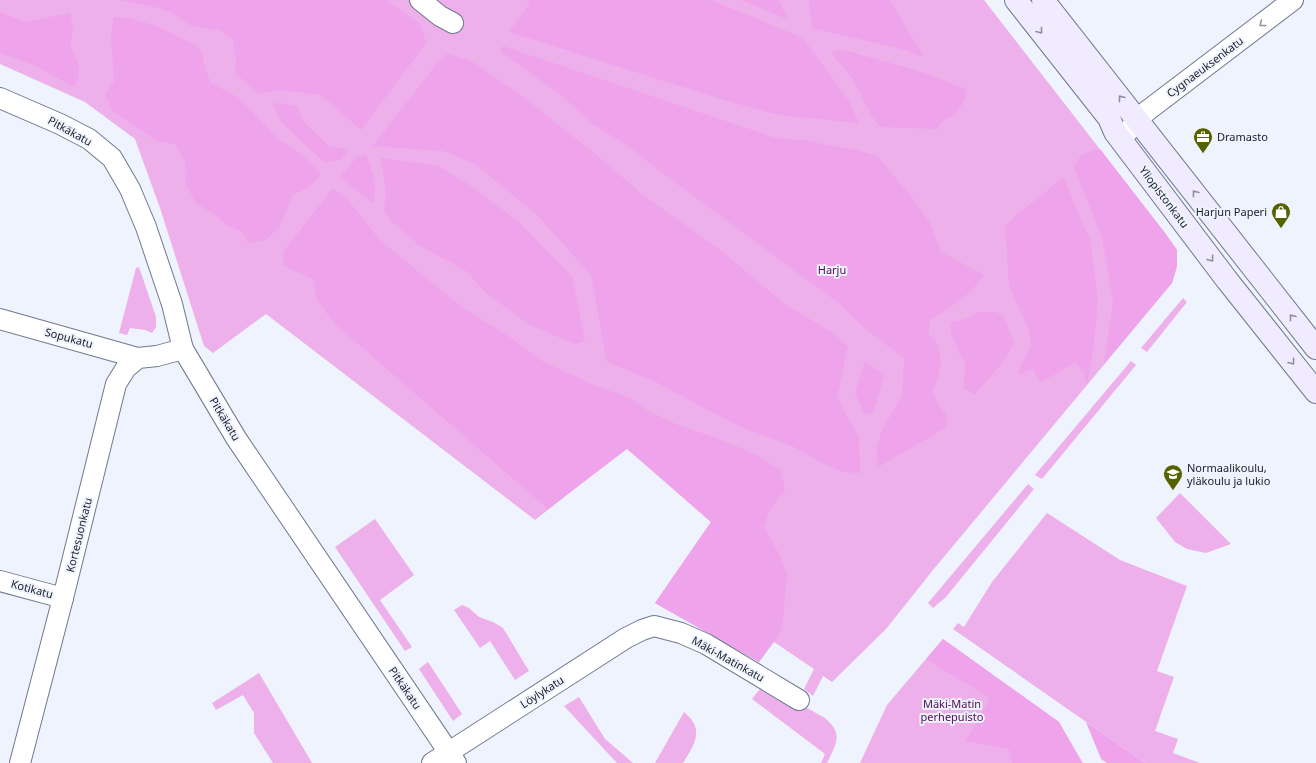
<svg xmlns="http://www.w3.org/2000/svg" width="1316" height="763" font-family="'Noto Sans',sans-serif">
<rect width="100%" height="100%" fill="#eef3fd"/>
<g fill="#edb0ea">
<polygon points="0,0 984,0 1165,233 1177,250 1177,266 1172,283 933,570 886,629 832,682 823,676 813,696 804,689 814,669 774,642 759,662 655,603 711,522 627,448 535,520 266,314 213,353 204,346 160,208 135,139 85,102 0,64"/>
<polygon points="139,267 156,317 156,327 152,333 145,330 130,328 127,335 119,333 136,268"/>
<polygon points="1183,298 1187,302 1147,352 1141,348"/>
<polygon points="1131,361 1136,365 1042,479 1035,475"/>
<polygon points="1028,484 1034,489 946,597 933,608 928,603"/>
<polygon points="1180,493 1231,544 1206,553 1187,549 1175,542 1156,518"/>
<polygon points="1047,513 1120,560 1187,586 1157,671 1174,677 1155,731 1178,739 1173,753 1200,763 1145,763 953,629 958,623 964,627 992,582"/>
<polygon points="375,519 414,575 380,600 412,647 405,651 335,547"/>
<polygon points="462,605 469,608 479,617 493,622 503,628 529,671 515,680 490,641 480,648 454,610"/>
<polygon points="943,639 1059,722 1083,763 860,763 887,705"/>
<polygon points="428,662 462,714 453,721 419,669"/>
<polygon points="259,673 312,763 273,763 254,733 254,713 243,695 216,710 212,703"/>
<path d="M764,684L825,718C844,734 836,744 827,763H821L825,754L752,699Z"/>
<polygon points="579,697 605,739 633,763 617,763 564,706"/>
<path d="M684,712C705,729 695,744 683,763H655Z"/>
</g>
<g fill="#eea3eb">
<polygon points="119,0 386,0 420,24 426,43 361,130 321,95 280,90 259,94 235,73 236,60 233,40 221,31 189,25 171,12 154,7"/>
<polygon points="529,0 711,0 803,38 849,101 859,123 778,115 721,99 509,32 529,4"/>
<polygon points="741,0 779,0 789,20"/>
<polygon points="809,0 890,0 906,28 922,53 921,57 906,50 812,28"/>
<polygon points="0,12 25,22 70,13 73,27 70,45 79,65 78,79 74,87 33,65 0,53"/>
<path d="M114,17L130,18L159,27L197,46L203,57L205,69L211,83L239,98L277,138L301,154L321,174C313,185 306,190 293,194L279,228L265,240L248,243L242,231L228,226L214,214L196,203L185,183L187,173L185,161L175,144L157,141L113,111L105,95L114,81L111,37Z"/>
<path d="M503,46L776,138L803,140L832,146L852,149L877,156L910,195L930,223L941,252L984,275C970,296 951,307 930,320L929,334L937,343L941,363L938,377L932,391L938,404L946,415L947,427L878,467L877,448L882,430L902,396L903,371L905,359L868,331L836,301L662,173L628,146L594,125L561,95L500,51Z"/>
<path d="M836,50L847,51L919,71L966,89C964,109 955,114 940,123L938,129L881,127L873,118L853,79L831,53Z"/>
<polygon points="447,54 471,61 522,96 594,153 643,195 724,253 787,306 832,332 848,347 837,398 859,437 860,473 843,472 822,463 794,447 736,425 656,382 607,362 591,275 537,215 474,163 443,151 373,146 434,67"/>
<polygon points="279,103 297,106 303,121 330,147 344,148 348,151 341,160 324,162 281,122 273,104"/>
<path d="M1100,149L1165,233L1177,250V266L1172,283L1104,364L1113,301L1102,237L1074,167C1081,153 1085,153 1100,149Z"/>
<path d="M366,155C372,170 379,188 372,203L340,177L358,156Z"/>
<polygon points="381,158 439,166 469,185 519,222 572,276 585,341 575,344 530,325 487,294 466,271 419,245 392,222 384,212 386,192"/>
<path d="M1063,177L1090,240L1098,299L1093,352L1087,385L1084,373L1075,362L1061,371L1041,382L1033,369L1019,374L1021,365L1031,347L1029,331L1009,285L1005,226C1023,208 1044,195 1063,177Z"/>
<polygon points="333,188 348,200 379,239 422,275 462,307 511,338 542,361 591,384 630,398 646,410 678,425 719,439 752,453 781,470 785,491 770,509 764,527 778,552 787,574 782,630 759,662 655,603 711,522 627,449 548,509 334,323 316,298 314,280 283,265 284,251"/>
<path d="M979,312H996L1003,316L1014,342C1005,362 990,377 975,394L964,389L965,361L961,357L950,331L952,322L966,319Z"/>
<polygon points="865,361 884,375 873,413 864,414 855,393"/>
<polygon points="943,639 1059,722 1081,763 1012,763 1009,749 966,741 990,698 926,659"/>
<polygon points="1086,722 1145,763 1107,763 1101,759"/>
</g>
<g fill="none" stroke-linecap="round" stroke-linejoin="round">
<defs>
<g id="street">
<polyline points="420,0 440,16 453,23"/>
<polyline points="0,98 60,124 89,139 112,158 130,189 146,227 172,304 183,349 236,438 456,763"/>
<polyline points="1121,140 1137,120 1147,111 1293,0"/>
<polyline points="0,319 138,358"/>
<polyline points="0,581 63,598"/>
<polyline points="20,763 63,598 116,384 126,368 138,358 157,356 183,349"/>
<polyline points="432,763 626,638 642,630 654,626 681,633 706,644 799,700"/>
</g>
<g id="secondary">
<polyline points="1016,0 1109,118 1115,132 1227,280 1316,392"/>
<polyline points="1043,0 1316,348"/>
</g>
</defs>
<use href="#street" stroke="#6f788f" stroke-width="22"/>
<use href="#secondary" stroke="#6f788f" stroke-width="24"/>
<use href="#street" stroke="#fff" stroke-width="20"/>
<use href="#secondary" stroke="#f1ebff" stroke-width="22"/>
</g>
<defs><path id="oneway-chevron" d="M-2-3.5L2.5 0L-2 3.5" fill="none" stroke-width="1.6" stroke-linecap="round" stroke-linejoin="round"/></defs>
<use stroke="#98999d" href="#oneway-chevron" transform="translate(1262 24) rotate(143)"/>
<g stroke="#908e9d">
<use href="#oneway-chevron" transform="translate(1040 31) rotate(52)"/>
<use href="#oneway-chevron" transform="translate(1121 98) rotate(-128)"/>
<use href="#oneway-chevron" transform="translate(1195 193) rotate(-128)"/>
<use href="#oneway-chevron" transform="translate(1211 259) rotate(53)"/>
<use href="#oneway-chevron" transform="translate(1292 317) rotate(-128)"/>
<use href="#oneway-chevron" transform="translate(1292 362) rotate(52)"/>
</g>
<defs>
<symbol id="office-pin" viewBox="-11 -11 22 30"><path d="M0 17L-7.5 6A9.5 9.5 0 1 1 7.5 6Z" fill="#566100" stroke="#eef3fd"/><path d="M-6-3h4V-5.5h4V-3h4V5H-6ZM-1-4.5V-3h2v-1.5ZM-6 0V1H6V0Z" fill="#fff"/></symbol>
<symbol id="shop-pin" viewBox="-11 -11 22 30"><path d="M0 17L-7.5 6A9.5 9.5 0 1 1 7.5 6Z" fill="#566100" stroke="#eef3fd"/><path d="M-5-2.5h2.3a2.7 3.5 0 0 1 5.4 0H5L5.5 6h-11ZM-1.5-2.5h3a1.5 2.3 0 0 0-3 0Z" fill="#fff"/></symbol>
<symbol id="school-pin" viewBox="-11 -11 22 30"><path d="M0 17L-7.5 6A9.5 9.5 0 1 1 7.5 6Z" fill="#566100" stroke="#eef3fd"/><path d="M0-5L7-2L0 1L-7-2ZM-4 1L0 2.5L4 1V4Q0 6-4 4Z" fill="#fff"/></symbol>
</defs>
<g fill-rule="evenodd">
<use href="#office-pin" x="1192" y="126" width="22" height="30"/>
<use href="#shop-pin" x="1270" y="201" width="22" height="30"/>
<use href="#school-pin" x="1162" y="463" width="22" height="30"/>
</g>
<g text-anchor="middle" stroke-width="4" stroke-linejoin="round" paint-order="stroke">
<g font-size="11" fill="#191d26" stroke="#eef3fd">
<text transform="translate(1205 67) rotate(-37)" y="4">Cygnaeuksenkatu</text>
<text transform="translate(70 131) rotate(29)" y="4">Pitkäkatu</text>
<text transform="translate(1164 197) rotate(53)" y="4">Yliopistonkatu</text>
<text transform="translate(69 338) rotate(15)" y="4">Sopukatu</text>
<text transform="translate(225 419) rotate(59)" y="4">Pitkäkatu</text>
<text transform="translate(79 535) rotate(-76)" y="4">Kortesuonkatu</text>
<text transform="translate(32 589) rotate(15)" y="4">Kotikatu</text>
<text transform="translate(728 659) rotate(29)" y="4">Mäki-Matinkatu</text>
<text transform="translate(405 688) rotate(56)" y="4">Pitkäkatu</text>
<text transform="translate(542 692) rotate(-33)" y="4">Löylykatu</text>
</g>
<g font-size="11" fill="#191d26" stroke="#eef3fd" text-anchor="start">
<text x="1217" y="141">Dramasto</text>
<text x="1267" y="216" text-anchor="end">Harjun Paperi</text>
<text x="1187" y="472">Normaalikoulu,<tspan x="1187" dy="13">yläkoulu ja lukio</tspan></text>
</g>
<g font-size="11" fill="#500c4f" stroke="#eef3fd">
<text x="832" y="274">Harju</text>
<text x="952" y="708">Mäki-Matin<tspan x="952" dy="13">perhepuisto</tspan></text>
</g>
</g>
</svg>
